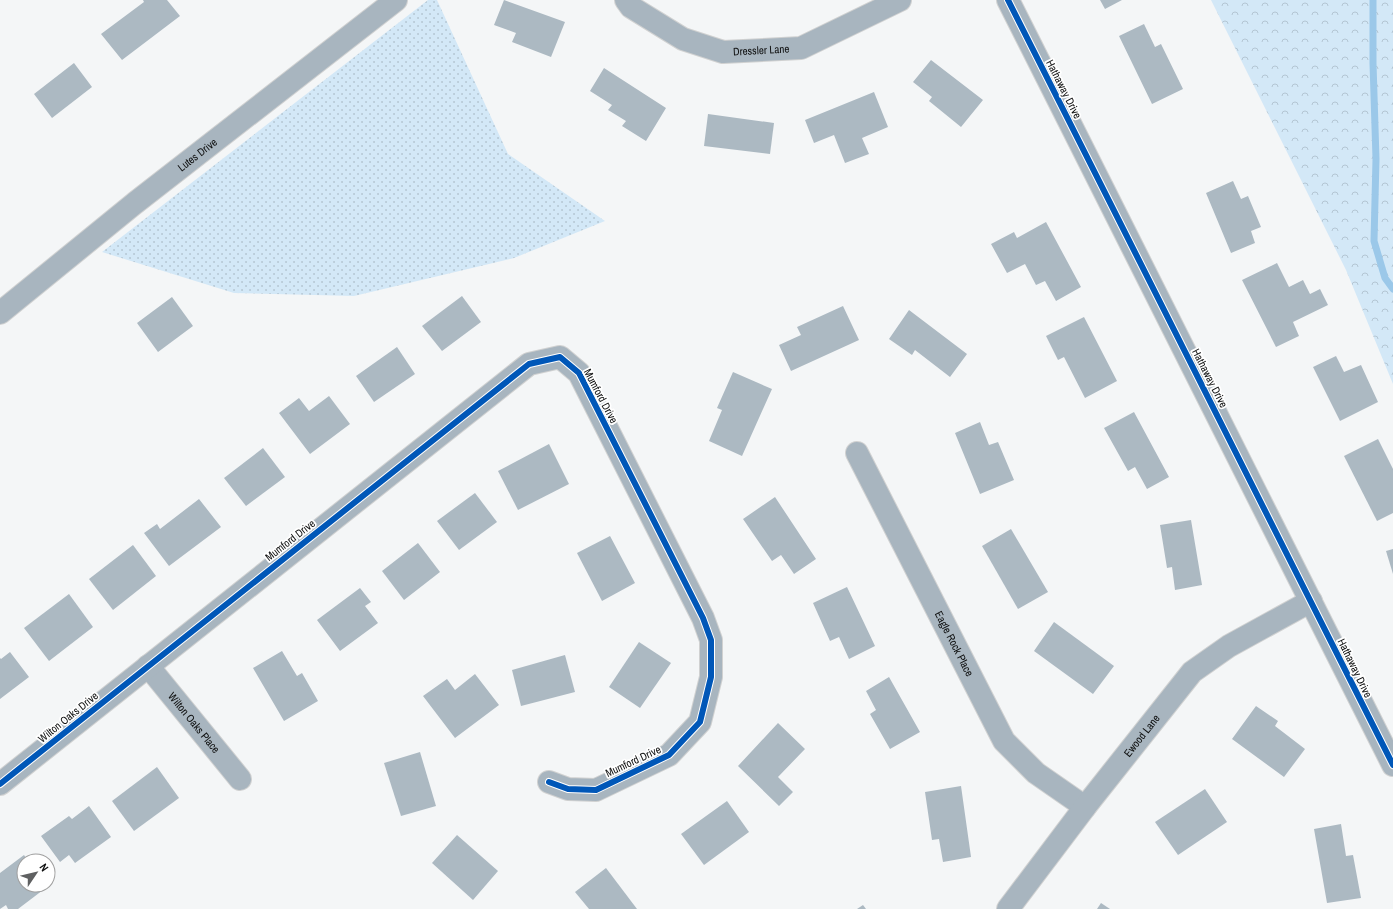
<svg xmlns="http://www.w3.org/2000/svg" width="1393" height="909" font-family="'Archivo Narrow',sans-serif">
<defs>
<pattern id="grass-dots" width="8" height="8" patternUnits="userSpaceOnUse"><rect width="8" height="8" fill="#d3e8f7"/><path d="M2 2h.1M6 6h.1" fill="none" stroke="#b4c6d3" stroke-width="1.8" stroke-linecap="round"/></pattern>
<pattern id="forest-crowns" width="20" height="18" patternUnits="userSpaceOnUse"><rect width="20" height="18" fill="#d3e8f7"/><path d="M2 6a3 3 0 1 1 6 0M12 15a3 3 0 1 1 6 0" fill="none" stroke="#b4c6d3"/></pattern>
</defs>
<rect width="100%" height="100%" fill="#f4f6f7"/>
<polygon fill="url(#grass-dots)" points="428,0 437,0 508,154 605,221 514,258 354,296 234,293 102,252"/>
<polygon fill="url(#forest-crowns)" points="1211,0 1393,0 1393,384 1346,270"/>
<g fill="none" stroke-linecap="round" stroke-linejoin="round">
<polyline stroke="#9bc8e9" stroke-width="7" points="1373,0 1373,63 1376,159 1374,241 1385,278 1393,289"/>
</g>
<g fill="#acb9c2">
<polygon points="143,0 167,0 180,16 122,60 101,34 144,2"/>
<polygon points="504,0 565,22 551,57 512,42 516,33 494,25"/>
<polygon points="1100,0 1122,0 1105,9"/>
<polygon points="1144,24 1155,47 1161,44 1183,89 1152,104 1119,36"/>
<polygon points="931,60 983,100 961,127 929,101 932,97 913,82"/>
<polygon points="74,63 92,87 52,118 34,94"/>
<polygon points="604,68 666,108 646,141 622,126 626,121 608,110 612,105 590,91"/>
<polygon points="874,92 888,127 862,138 869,154 845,163 834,135 814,143 805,120"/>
<polygon points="708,114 774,123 770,154 704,146"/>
<polygon points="1233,181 1241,199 1248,196 1261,227 1251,231 1255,243 1231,253 1206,193"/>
<polygon points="1046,222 1081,287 1056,301 1045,281 1036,285 1025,264 1007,273 991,244 1014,232 1017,238"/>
<polygon points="1277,263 1289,287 1303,280 1310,294 1320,289 1328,305 1293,322 1299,336 1276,347 1242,280"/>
<polygon points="462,296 481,322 442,351 422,326"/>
<polygon points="172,297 193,326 158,352 137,323"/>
<polygon points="843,306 859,340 791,371 779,345 801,335 797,327"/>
<polygon points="909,310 967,354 950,377 915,350 912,355 889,339"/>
<polygon points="1084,317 1117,381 1085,398 1064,357 1058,360 1046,336"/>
<polygon points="397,347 415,374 374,402 356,376"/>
<polygon points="1336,356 1344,372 1361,365 1378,402 1340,421 1313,367"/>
<polygon points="733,372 772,389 742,456 709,441 722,410 717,408"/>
<polygon points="329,396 350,424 310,454 279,413 299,398 309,411"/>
<polygon points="1134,412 1169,477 1147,489 1135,467 1128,471 1104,428"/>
<polygon points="980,422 989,445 998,442 1014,480 980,494 955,433"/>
<polygon points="1378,439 1393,469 1393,513 1377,521 1344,456"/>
<polygon points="549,444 569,484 518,510 498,471"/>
<polygon points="263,448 285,477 246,506 224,478"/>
<polygon points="475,493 497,522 459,550 437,521"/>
<polygon points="775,497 816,559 794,574 781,555 772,561 743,519"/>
<polygon points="199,499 221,527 169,566 144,533 157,524 160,529"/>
<polygon points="1191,520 1202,585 1175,590 1172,567 1167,568 1160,525"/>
<polygon points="1011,529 1048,592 1018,609 982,546"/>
<polygon points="610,536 635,583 602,601 577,553"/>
<polygon points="418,543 440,572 404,600 382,571"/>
<polygon points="133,545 156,576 113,610 89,579"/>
<polygon points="1393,549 1393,574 1386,551"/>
<polygon points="847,587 875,646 849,659 839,637 830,641 813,603"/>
<polygon points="360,588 371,602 365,606 378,623 340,651 317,620"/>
<polygon points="69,594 93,627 49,661 24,628"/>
<polygon points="1054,622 1114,666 1093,694 1034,651"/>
<polygon points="639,642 671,663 640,708 609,687"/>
<polygon points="282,651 297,676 302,673 318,701 284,721 253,668"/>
<polygon points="10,652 29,677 0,699 0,658 1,659"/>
<polygon points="565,655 575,692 521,706 512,670"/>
<polygon points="475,674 499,705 455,738 423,696 447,679 455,690"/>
<polygon points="889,677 920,732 890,749 870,714 876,710 866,691"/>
<polygon points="1256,706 1278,721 1275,726 1305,749 1284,777 1232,739"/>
<polygon points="778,723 805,749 778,777 793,792 779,806 738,766"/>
<polygon points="420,752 436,806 401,816 384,763"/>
<polygon points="157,767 179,798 134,831 112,801"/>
<polygon points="961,786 971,857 943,862 939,839 932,840 925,792"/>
<polygon points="1205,789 1227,822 1178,855 1155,822"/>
<polygon points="727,801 749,832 704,865 681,834"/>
<polygon points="89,806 111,837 75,863 69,855 60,862 41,836 69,816 72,819"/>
<polygon points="1341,824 1346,856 1353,855 1361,898 1327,903 1314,829"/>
<polygon points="457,835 498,871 473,900 432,863"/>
<polygon points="24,855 28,861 24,861 24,885 46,885 47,887 18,909 8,909 6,905 0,909 0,873"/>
<polygon points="606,868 637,909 589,909 575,892"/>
<polygon points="1101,903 1110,909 1097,909"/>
<polygon points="863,905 866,909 857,909"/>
</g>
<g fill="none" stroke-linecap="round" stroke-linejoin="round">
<defs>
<g id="minor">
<path id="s1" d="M626,0L631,7L683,39L723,52L801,48L900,0"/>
<polyline points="1008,0 1393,765"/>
<path id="s2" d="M0,313L135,203L396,0"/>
<path id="s3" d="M857,453L1004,741L1036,773L1085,807"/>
<path id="s4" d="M148,666L240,779"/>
<polyline points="0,784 529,364 560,357 579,373 703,618 711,640 711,677 700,722 669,755 596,790 568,789 549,782"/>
<path id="s5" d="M1008,909L1085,807L1192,672L1229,646L1311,601"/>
</g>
</defs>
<use href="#minor" stroke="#d0d1d1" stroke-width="24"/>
<use href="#minor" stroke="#a8b5bf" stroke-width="22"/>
<defs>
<g id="cycleway">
<polyline points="1008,0 1393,765"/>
<polyline points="0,784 529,364 560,357 579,373 703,618 711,640 711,677 700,722 669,755 596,790 568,789 549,782"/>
</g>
</defs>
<use href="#cycleway" stroke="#fff" stroke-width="8"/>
<use href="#cycleway" stroke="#0057b8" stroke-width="6"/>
</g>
<g text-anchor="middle" stroke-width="3.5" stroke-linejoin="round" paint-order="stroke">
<g font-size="11" fill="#0f1010" stroke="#fff">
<text dy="4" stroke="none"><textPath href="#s1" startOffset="150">Dressler Lane</textPath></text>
<text transform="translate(1064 89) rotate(63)" y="4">Hathaway Drive</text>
<text dy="4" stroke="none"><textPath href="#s2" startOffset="253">Lutes Drive</textPath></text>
<text transform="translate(1210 378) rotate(63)" y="4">Hathaway Drive</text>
<text transform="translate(601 396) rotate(62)" y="4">Mumford Drive</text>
<text transform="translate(290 540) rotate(-38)" y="4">Mumford Drive</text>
<text dy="4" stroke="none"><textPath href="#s3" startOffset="214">Eagle Rock Place</textPath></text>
<text transform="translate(1355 668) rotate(64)" y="4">Hathaway Drive</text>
<text transform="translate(68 717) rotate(-39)" y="4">Wilton Oaks Drive</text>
<text dy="4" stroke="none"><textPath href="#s4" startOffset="73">Wilton Oaks Place</textPath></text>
<text dy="4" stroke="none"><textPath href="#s5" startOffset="219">Ewood Lane</textPath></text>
<text transform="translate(633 761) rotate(-25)" y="4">Mumford Drive</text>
</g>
</g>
<g transform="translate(36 873) rotate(55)"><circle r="19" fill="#ffffff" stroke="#9f9f9f"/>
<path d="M0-3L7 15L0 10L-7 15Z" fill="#5f6061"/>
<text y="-6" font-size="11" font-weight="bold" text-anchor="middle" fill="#0f1010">N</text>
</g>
</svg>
